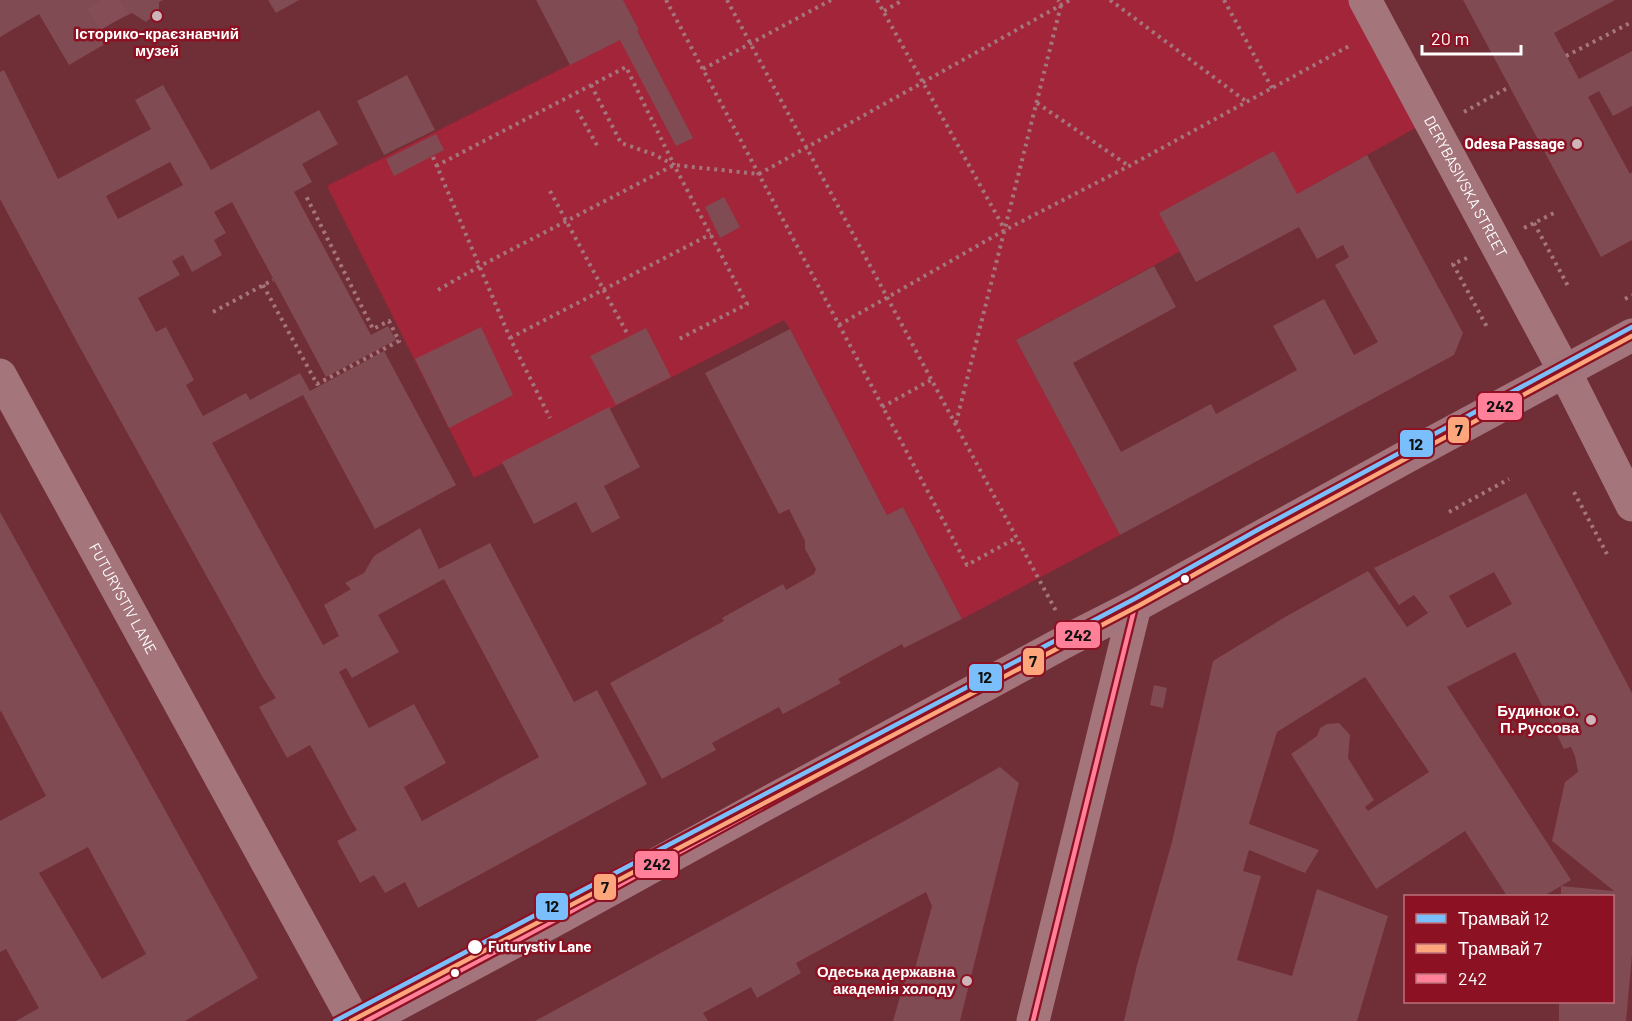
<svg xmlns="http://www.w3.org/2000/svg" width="1632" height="1021" font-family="Barlow,sans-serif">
<rect width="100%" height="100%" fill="#702e37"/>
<polygon fill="#a32539" points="623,0 1353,0 1419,126 1297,194 1177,253 1016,340 1120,535 962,619 903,507 887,515 790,329 784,320 474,478 327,186 639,30"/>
<g fill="#804b52" fill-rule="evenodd">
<polygon points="0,0 163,0 159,2 159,11 146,22 132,13 102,28 110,41 69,65 39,14 0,37"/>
<polygon points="268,0 299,0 276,13"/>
<polygon points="536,0 623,0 639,30 637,31 693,138 676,146 620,40 570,65"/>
<polygon points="1463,0 1615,0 1554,33 1579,79 1632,51 1632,106 1613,116 1599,91 1588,97 1630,174 1632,172 1632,240 1601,257"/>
<path d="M4,70L58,179L151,129L135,100L163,85L211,170L319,110L338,144L302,164L312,182L294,192L371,335L388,326L396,340L326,377L232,202L214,212L226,233L214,240L222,255L192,272L183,255L172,261L180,275L138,298L156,332L166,327L194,380L186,385L203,416L246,393L250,400L300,373L310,391L384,351L456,485L375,529L303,395L212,443L323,645L339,636L324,605L351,589L345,583L364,573L374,556L420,528L439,569L490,543L574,702L597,690L647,784L418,908L405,882L385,893L374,875L360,883L337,841L357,830L352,822L310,745L287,758L259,707L276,698L263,678L78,344L0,199V72ZM170,162L183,185L118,219L106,196ZM444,579L539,757L422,821L404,787L446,763L414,704L369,728L339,672L346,668L352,678L399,652L378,615Z"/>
<polygon points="407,75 435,130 384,155 357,101"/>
<polygon points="436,134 444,150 394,176 386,159"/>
<polygon points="1274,151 1297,194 1367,155 1463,333 1454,355 1120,535 1016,340 1154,266 1176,307 1073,363 1121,452 1211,404 1216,414 1297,370 1273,326 1324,299 1354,355 1378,342 1335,265 1349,257 1343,245 1317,259 1299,227 1196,282 1159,213"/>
<polygon points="724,197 740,227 720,238 705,207"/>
<polygon points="481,327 513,395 449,428 415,359"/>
<polygon points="646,328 671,377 616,405 590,356"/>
<polygon points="790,329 887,515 903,507 962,619 904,648 902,644 838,679 841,683 783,714 779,707 712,743 716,750 662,779 610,683 724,621 722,618 783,584 786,590 814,574 816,569 805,549 805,541 789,509 779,514 705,373"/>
<polygon points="609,407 640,467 604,486 620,518 592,533 576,502 534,524 502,462"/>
<path d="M1526,493L1632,693V955L1626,1021H1559V1002H1612V896H1561V886L1544,896H1507L1465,831L1376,889L1291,754L1317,736L1320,728L1327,724L1339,723L1350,735L1348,758L1374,800L1365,807L1368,811L1429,772L1365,677L1277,732L1249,824L1319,850L1305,873L1249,850L1243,871L1261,876L1237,960L1292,976L1317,889L1388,916L1357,1021H1124L1137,965L1172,842L1213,661L1285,617L1368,571L1407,627L1428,613L1414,595L1399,605L1374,568ZM1494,572L1512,604L1467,628L1449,596ZM1515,652L1564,749L1571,747L1575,756L1578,772L1565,782L1552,841L1614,891L1561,886L1571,880L1447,687Z"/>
<path d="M0,512L258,978L185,1021H16L39,1008L6,949L0,952V821L46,796L1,711L0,712ZM88,847L146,954L102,979L39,873Z"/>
<polygon points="1154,685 1167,688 1163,708 1150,705"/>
<polygon points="1000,767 1019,783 960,1021 893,1021 906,976 914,972 932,906 926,892 796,963 801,973 757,998 751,987 703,1013 708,1021 535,1021 908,819"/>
</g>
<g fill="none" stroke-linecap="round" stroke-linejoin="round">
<polyline stroke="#854d55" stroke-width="33" stroke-dasharray="33 16" stroke-linecap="butt" points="101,0 114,22"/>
<g stroke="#a5757c" stroke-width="4" stroke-dasharray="3 4.5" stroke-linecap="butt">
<polyline points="666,0 967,565 1016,538"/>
<polyline points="727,0 1056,611"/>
<polyline points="877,0 1005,230"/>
<polyline points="1110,0 1247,102"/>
<polyline points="1224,0 1272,88"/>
<polyline points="884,11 903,0"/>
<polyline points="1566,56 1632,22"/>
<polyline points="703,69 831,0"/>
<polyline points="591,85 621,143 653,154 674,165 747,304 677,340"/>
<polyline points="1037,103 1129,166"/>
<polyline points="577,110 598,147"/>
<polyline points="1464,112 1509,87"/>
<polyline points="433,157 510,338 550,418"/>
<polyline points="436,166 626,67 674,165"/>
<polyline points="550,191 628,335"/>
<polyline points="1534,223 1568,286"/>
<polyline points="1524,228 1556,212"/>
<polyline points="1467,258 1453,264 1487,327"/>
<polyline points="263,285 317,384 399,341 389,321 373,329 305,194"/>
<polyline points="438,290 480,266 674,165 759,174 1070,0"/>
<polyline points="1625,299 1632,295"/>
<polyline points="213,312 273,280"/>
<polyline points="839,325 1005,230 1129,166 1351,45"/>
<polyline points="510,338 711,234"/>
<polyline points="882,407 931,380"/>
<polyline points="956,423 1061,5 1058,0"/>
<polyline points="1574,492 1607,554"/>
<polyline points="1449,512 1509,479"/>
</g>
<g stroke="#a5757c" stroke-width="33">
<path id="s1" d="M1365,0L1565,372L1632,505"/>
<path id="s2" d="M0,375L354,1021"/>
<polyline points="1033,1021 1135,606"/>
</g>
<polyline stroke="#a3747b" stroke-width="33" points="366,1021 555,920 771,801 1070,639 1135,606 1415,452 1632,335"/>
<defs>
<g id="bus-1">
<polyline points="366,1021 555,920 1070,639 1135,606 1415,452 1632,335"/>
<polyline points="1033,1021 1135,606"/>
</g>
</defs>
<use href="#bus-1" stroke="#8c1223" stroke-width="9"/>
<use href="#bus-1" stroke="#ff8098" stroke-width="4.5"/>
<defs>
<polyline id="tram-1" points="335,1021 1136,598 1261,528 1632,327"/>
<polyline id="tram-2" points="351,1021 1140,605 1265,535 1632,336"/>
</defs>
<use href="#tram-1" stroke="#8c1223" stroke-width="9"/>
<use href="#tram-2" stroke="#8c1223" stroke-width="9"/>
<use href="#tram-1" stroke="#7abffc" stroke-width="4.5"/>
<use href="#tram-2" stroke="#fea67b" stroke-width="4.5"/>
</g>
<g fill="#cdb6b9" stroke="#8c1223" stroke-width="2">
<circle cx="157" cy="16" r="6"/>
<circle cx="1577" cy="144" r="6"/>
<circle cx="1591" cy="720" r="6"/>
<circle cx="967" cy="981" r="6"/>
</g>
<g fill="#fff" stroke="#8c1223" stroke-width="2">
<circle cx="1185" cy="579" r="5"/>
<circle cx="475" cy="947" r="8"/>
<circle cx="455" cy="973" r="5"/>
</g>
<g text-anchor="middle" stroke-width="5" stroke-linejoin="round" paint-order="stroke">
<g font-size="15" font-weight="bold" fill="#fff" stroke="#8c1223" text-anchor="end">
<text x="157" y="39" text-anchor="middle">Історико-краєзнавчий<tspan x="157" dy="17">музей</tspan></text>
<text x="1565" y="149">Odesa Passage</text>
<text x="1579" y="716">Будинок О.<tspan x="1579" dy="17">П. Руссова</tspan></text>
<text x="955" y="977">Одеська державна<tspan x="955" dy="17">академія холоду</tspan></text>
</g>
<g font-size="15" fill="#fff" stroke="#8c1223">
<text dy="5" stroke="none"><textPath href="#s1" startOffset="212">DERYBASIVSKA STREET</textPath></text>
<text dy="5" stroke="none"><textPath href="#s2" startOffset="255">FUTURYSTIV LANE</textPath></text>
</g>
<g font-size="15" font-weight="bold" fill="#fff" stroke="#8c1223" text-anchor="start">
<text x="488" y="952">Futurystiv Lane</text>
</g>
</g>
<g stroke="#8c1223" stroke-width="2">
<rect x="1477" y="392" width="46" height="29" rx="6" fill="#ff8098"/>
<rect x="1447" y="416" width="23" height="28" rx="6" fill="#fea67b"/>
<rect x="1399" y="429" width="35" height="29" rx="6" fill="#7abffc"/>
<rect x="1055" y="621" width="46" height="28" rx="6" fill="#ff8098"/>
<rect x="1022" y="647" width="23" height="29" rx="6" fill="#fea67b"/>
<rect x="968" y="663" width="35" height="29" rx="6" fill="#7abffc"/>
<rect x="634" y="850" width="45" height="29" rx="6" fill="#ff8098"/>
<rect x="593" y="873" width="24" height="28" rx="6" fill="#fea67b"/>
<rect x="535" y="892" width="34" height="29" rx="6" fill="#7abffc"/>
</g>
<g font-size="16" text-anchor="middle" font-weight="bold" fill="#111">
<text x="1500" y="412">242</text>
<text x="1459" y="436">7</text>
<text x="1416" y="450">12</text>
<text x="1078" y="641">242</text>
<text x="1033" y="667">7</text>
<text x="985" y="683">12</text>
<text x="657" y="870">242</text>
<text x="605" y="893">7</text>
<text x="552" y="912">12</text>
</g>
<rect x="1404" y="895" width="210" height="108" fill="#8c1223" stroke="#ba717b" stroke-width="1.5"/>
<rect x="1416" y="914" width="30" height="9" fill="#7abffc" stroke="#ba717b" stroke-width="1.5"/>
<text x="1458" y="925" font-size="18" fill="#ffffff">Трамвай 12</text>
<rect x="1416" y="944" width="30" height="9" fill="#fea67b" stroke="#ba717b" stroke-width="1.5"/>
<text x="1458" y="955" font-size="18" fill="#ffffff">Трамвай 7</text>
<rect x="1416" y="974" width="30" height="9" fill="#ff8098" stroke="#ba717b" stroke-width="1.5"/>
<text x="1458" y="985" font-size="18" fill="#ffffff">242</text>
<path d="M1422 45v9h99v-9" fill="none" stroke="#ffffff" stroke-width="3"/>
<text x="1431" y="45" font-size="18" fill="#ffffff" stroke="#8c1223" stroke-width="4.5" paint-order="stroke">20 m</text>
</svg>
